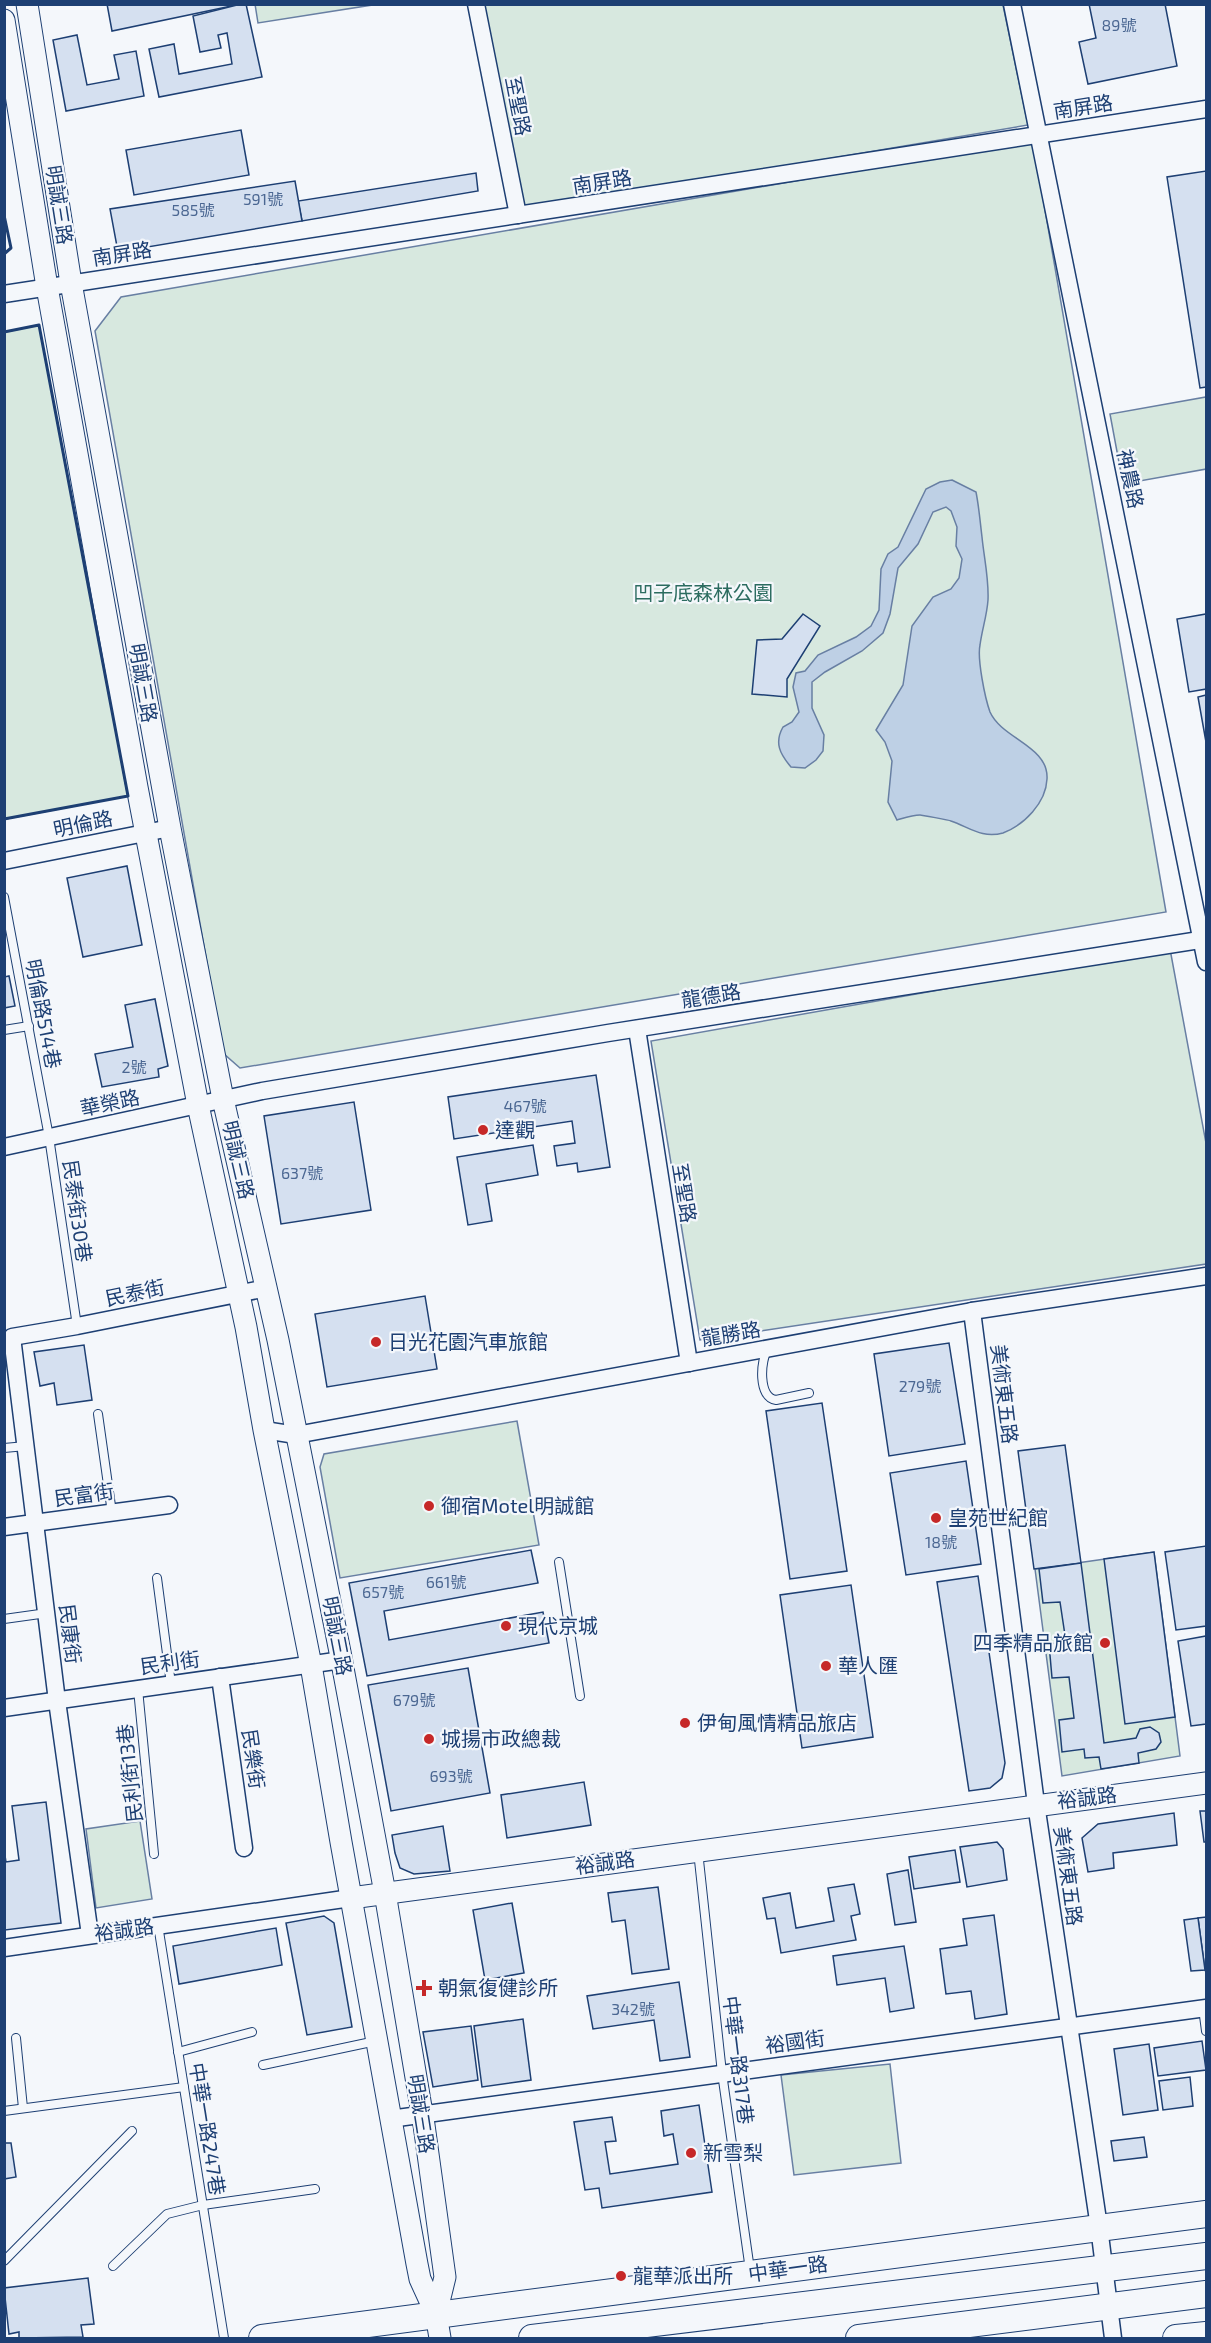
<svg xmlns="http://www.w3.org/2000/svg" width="1211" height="2343" font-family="'Exo 2','Noto Sans TC',sans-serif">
<rect width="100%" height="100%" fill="#f4f7fb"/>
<g fill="#d7e8df" stroke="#687fa3" stroke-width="1.5">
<polygon points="255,4 372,4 372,5 258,23"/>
<polygon points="484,5 1003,5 1028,125 519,211"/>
<polygon points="1033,140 1166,912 240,1068 223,1053 95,331 121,297"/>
<polygon points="39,325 128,796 5,819 5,332"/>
<polygon points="1206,397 1206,469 1123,484 1110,414"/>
<polygon points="1170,949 1206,1143 1206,1264 700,1340 651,1041"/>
<polygon points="517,1421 539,1545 340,1578 320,1467 324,1454"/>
<polygon points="1154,1552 1180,1756 1062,1776 1035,1569"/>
<polygon points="140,1821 152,1899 96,1908 86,1829"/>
<polygon points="890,2064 901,2163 794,2175 781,2075"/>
</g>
<path fill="#bed0e5" stroke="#687fa3" stroke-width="1.5" d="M952,480L976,492C979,507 980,521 982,537C984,558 989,578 988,600C987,615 982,630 980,645C977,659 985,698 990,712C1002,739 1049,746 1047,779C1046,803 1024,825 1003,833C982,839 969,827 951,821C949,820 921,815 920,815C913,815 904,818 897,820L888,802L892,761L885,742L876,730L903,685L912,626L933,597L951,589L959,578L962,559L956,546L957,527L951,511L946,507L933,512L918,544L898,568L890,614L883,633L862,651L825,672L812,682V708L824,735L823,751L816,760L805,768L791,767C780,754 774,743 783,727L792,722L799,712L793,687L796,673L805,671L818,655L856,637L871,626L879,610L881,569L888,554L898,547L926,489L940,482Z"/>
<g fill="#d5e0f0" stroke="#1d3f73" stroke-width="1.5">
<polygon points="107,4 241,4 112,31"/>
<polygon points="241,4 246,4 262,77 159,97 149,49 174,44 179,74 232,64 227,33 218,35 221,48 200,52 193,16"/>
<polygon points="1089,4 1165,4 1177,66 1088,84 1079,42 1096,38"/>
<polygon points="77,35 87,85 119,79 114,55 136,51 144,96 66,111 53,40"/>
<polygon points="241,130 249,175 134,195 126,150"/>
<polygon points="1206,171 1206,387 1200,388 1167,177"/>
<polygon points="476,173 478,191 302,221 298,201"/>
<polygon points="295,181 302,221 118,252 110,209"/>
<polygon points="803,614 820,626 787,679 787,697 752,694 757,640 782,639"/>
<polygon points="1206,614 1206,689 1189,692 1177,619"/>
<polygon points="1206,695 1206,742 1198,697"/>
<polygon points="127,866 142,945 83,957 67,878"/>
<polygon points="9,976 15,1006 4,1008 4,977"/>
<polygon points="155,999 168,1066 158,1069 159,1077 102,1087 95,1054 133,1047 125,1005"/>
<polygon points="596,1075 610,1167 578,1172 577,1163 557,1166 554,1146 575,1143 572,1121 454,1139 448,1097"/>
<polygon points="354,1102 371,1210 281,1224 264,1116"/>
<polygon points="533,1145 538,1175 486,1184 492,1221 468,1225 457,1157"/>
<polygon points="425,1296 437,1369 327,1387 315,1314"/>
<polygon points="949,1343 965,1444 889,1456 874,1354"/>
<polygon points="84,1345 92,1400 57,1405 54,1383 40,1386 34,1352"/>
<polygon points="822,1403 847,1571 790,1579 766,1411"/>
<polygon points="1065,1445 1081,1563 1034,1569 1018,1451"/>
<polygon points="966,1461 981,1564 906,1575 890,1473"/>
<polygon points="1206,1546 1206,1626 1176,1630 1165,1552"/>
<polygon points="531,1550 538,1583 384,1611 389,1640 543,1612 549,1643 367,1676 349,1583"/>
<polygon points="1154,1552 1175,1717 1125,1724 1104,1559"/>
<polygon points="1081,1563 1104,1743 1136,1738 1140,1729 1150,1727 1159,1733 1161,1742 1156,1749 1138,1753 1139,1763 1101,1769 1099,1757 1085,1758 1084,1749 1062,1752 1059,1720 1074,1718 1069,1677 1052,1678 1049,1644 1066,1642 1060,1602 1043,1603 1039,1569"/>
<polygon points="978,1576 1005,1763 1002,1778 990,1788 969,1791 937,1582"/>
<polygon points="851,1585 873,1737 802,1748 780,1595"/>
<polygon points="1206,1636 1206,1724 1191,1726 1178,1641"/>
<polygon points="468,1668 490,1793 391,1811 368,1685"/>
<polygon points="584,1782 591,1825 507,1838 501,1795"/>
<polygon points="46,1802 61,1923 5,1930 4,1849 6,1862 19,1860 12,1806"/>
<polygon points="1200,1811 1206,1811 1206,1842 1204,1842"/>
<polygon points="1174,1813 1177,1845 1113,1853 1114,1868 1088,1872 1082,1838 1098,1824"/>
<polygon points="443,1826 450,1871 414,1874 400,1868 395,1853 392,1835"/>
<polygon points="997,1842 1003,1849 1007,1880 967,1887 960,1847"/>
<polygon points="955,1850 960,1882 914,1889 909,1857"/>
<polygon points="908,1870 916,1922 895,1925 887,1874"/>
<polygon points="854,1884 860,1914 851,1916 856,1940 781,1953 775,1918 767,1919 763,1898 790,1893 796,1928 834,1921 828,1888"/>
<polygon points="658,1887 669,1969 632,1974 625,1920 612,1922 608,1893"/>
<polygon points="512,1903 524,1973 485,1980 473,1910"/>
<polygon points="994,1915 1007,2014 975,2019 971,1991 946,1994 940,1949 967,1945 963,1919"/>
<polygon points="324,1916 334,1923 352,2027 307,2035 286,1923"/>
<polygon points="1206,1917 1206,1969 1205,1970 1198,1918"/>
<polygon points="1198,1918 1205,1970 1191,1971 1184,1920"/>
<polygon points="276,1928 282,1965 179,1984 173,1946"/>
<polygon points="904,1946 914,2008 890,2012 885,1978 837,1985 833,1956"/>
<polygon points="679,1982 690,2057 660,2061 654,2020 593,2029 587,1996"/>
<polygon points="523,2019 531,2080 482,2087 474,2026"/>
<polygon points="471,2026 478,2080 433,2087 423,2032"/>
<polygon points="1202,2041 1206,2070 1158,2076 1154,2048"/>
<polygon points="1149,2044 1158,2110 1123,2115 1114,2049"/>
<polygon points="1190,2077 1193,2106 1163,2110 1159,2081"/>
<polygon points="699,2105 712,2192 602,2208 599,2188 585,2190 574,2122 612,2117 616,2141 605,2142 610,2174 678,2164 673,2134 664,2136 661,2111"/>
<polygon points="1144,2137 1147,2157 1114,2161 1111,2141"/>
<polygon points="4,2143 11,2143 16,2177 4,2179"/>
<polygon points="88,2278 94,2324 81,2325 83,2337 19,2338 19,2332 9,2334 4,2288"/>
</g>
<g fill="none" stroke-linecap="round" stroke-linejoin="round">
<defs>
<g id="service">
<polyline points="4,897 49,1137 77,1326"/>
<polyline points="4,1030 29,1026"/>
<path d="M768,1349C760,1360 758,1398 776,1400L809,1393"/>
<polyline points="98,1414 112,1513"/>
<polyline points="4,1448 26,1446"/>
<polyline points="559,1562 580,1696"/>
<polyline points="157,1578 171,1684"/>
<polyline points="4,1619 47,1613"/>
<polyline points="138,1689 154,1854"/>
<polyline points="698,1851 722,2073 750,2270"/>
<polyline points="158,1925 224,2338"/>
<polyline points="1203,2008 1206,2031"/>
<polyline points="16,2038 23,2108"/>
<polyline points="178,2052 252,2032"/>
<polyline points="263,2065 376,2041"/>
<polyline points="4,2111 184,2087"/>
<polyline points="4,2261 132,2131"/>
<polyline points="113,2266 167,2214 203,2205 315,2189"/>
</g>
<g id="minor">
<polyline points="476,4 518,215"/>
<polyline points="1012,4 1206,962"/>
<polyline points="4,294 1206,109"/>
<polyline points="4,861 170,828"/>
<polyline points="637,1029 689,1363"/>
<polyline points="4,1147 262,1091 608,1033 1206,939"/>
<polyline points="972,1311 1036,1804 1099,2227 1113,2338"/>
<polyline points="264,1430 296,1435 972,1311 1206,1276"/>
<polyline points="4,1527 169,1505"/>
<polyline points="220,1677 244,1848"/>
<polyline points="4,1708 342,1660"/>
<polyline points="90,1935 57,1701 12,1337 77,1326 267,1288"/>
<polyline points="4,1948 351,1898"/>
<polyline points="390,2119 1206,2008"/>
</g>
<g id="tertiary">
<polyline points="27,4 71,283 170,828 223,1099 278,1340 340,1652 385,1893 424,2125 445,2277 436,2314"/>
<polyline points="4,20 47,287 137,787 198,1105 246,1327 264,1430 311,1665 341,1842 417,2264 420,2279 436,2314 440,2338"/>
<polyline points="351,1898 1206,1783"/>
</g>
<g id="primary">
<polyline points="262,2338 1206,2214"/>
<polyline points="532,2338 1206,2256"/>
<polyline points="859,2338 1206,2294"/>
<polyline points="1176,2338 1206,2335"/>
</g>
</defs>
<use href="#service" stroke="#1d3f73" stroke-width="10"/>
<use href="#minor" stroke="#1d3f73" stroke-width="19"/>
<use href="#tertiary" stroke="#1d3f73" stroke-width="23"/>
<use href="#primary" stroke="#1d3f73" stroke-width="28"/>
<use href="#service" stroke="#f4f7fb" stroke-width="8"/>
<use href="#minor" stroke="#f4f7fb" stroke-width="16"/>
<use href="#tertiary" stroke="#f4f7fb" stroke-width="21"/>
<use href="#primary" stroke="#f4f7fb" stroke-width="26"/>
<g stroke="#1d3f73" stroke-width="3">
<polyline points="4,215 11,248 4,254"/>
<polyline points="4,332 39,325 128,796 4,819"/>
</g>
</g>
<g fill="#c62828" stroke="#f4f7fb" stroke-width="2">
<circle cx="483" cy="1130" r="6"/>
<circle cx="376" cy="1342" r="6"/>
<circle cx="429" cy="1506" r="6"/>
<circle cx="936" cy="1518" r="6"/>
<circle cx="506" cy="1626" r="6"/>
<circle cx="1105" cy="1643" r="6"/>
<circle cx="826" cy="1666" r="6"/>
<circle cx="685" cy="1723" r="6"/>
<circle cx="429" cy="1739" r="6"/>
<path d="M421 1979h6v6h6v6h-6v6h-6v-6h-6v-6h6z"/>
<circle cx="691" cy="2153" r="6"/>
<circle cx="621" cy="2276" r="6"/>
</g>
<g text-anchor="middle" stroke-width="4.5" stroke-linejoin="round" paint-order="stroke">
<g font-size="16" fill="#4b6792">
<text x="1119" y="31">89號</text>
<text x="263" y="205">591號</text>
<text x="193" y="216">585號</text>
<text x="134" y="1073">2號</text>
<text x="525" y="1112">467號</text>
<text x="302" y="1179">637號</text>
<text x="920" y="1392">279號</text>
<text x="941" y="1548">18號</text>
<text x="446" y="1588">661號</text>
<text x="383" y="1598">657號</text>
<text x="414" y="1706">679號</text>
<text x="451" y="1782">693號</text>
<text x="633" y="2015">342號</text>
</g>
<g font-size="20" fill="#1d3f73" stroke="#f4f7fb">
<text transform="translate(518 106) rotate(79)" y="7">至聖路</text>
<text transform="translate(1083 107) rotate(-9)" y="7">南屏路</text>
<text transform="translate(602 182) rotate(-9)" y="7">南屏路</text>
<text transform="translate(59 205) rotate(81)" y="7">明誠三路</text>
<text transform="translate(122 254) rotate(-9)" y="7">南屏路</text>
<text transform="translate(1130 479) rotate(78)" y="7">神農路</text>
<text transform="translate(143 683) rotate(80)" y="7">明誠三路</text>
<text transform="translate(83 824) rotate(-12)" y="7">明倫路</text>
<text transform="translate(711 996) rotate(-9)" y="7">龍德路</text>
<text transform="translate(43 1014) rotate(79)" y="7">明倫路514巷</text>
<text transform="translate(110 1103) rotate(-12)" y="7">華榮路</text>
<text transform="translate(238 1160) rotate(77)" y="7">明誠三路</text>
<text transform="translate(684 1193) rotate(81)" y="7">至聖路</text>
<text transform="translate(77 1211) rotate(82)" y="7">民泰街30巷</text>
<text transform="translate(135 1293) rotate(-12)" y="7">民泰街</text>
<text transform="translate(731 1334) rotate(-10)" y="7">龍勝路</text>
<text transform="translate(1004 1394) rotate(83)" y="7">美術東五路</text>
<text transform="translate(84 1495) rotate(-8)" y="7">民富街</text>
<text transform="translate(70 1634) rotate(83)" y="7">民康街</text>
<text transform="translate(337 1636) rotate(79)" y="7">明誠三路</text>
<text transform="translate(170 1663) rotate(-8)" y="7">民利街</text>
<text transform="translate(253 1759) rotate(82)" y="7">民樂街</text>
<text transform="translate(130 1773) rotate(-96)" y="7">民利街13巷</text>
<text transform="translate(1087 1798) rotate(-7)" y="7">裕誠路</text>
<text transform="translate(605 1863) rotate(-8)" y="7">裕誠路</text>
<text transform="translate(1068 1876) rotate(82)" y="7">美術東五路</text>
<text transform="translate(124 1930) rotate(-8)" y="7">裕誠路</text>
<text transform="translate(795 2042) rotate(-8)" y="7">裕國街</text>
<text transform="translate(738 2060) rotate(83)" y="7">中華一路317巷</text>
<text transform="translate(421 2114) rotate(81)" y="7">明誠三路</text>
<text transform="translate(207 2129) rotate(81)" y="7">中華一路247巷</text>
<text transform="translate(788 2269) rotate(-8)" y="7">中華一路</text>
</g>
<g font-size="20" fill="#2c6c60" stroke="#f4f7fb">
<text x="703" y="600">凹子底森林公園</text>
</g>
<g font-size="20" fill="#1d3f73" stroke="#f4f7fb" text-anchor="start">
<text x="495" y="1137">達觀</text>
<text x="388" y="1349">日光花園汽車旅館</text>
<text x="441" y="1513">御宿Motel明誠館</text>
<text x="948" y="1525">皇苑世紀館</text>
<text x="518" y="1633">現代京城</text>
<text x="1093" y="1650" text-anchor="end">四季精品旅館</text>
<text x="838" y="1673">華人匯</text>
<text x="697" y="1730">伊甸風情精品旅店</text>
<text x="441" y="1746">城揚市政總裁</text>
<text x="438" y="1995">朝氣復健診所</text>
<text x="703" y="2160">新雪梨</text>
<text x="633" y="2283">龍華派出所</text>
</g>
</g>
<rect width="1211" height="2343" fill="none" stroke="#1d3f73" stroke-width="12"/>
</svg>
